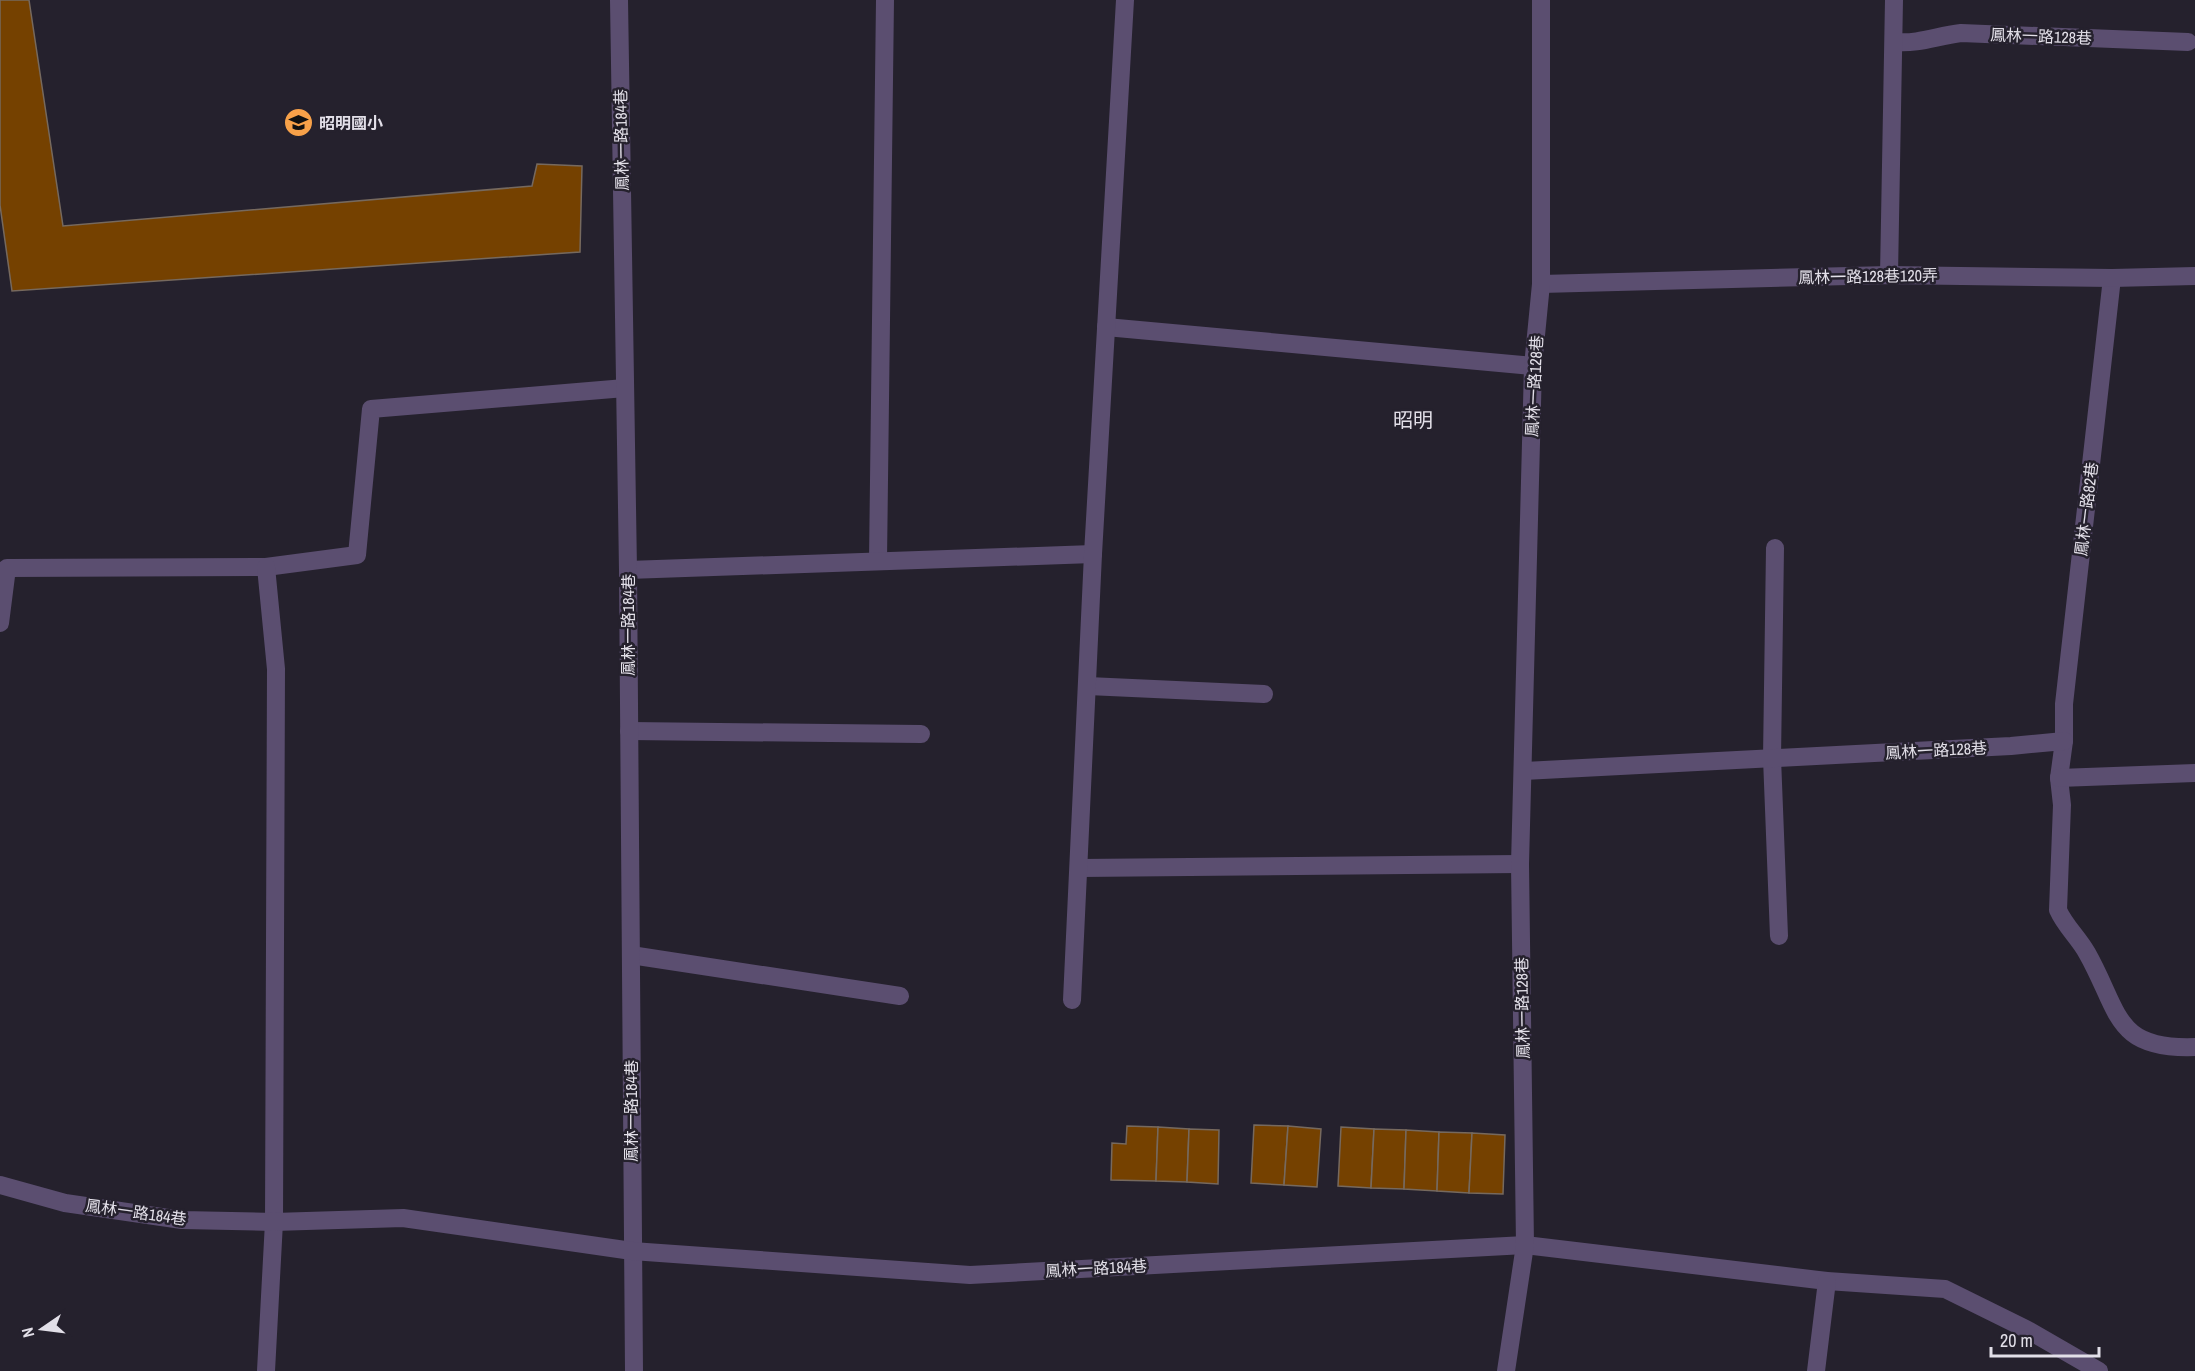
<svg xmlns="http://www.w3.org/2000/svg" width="2195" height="1371" font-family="'Archivo Narrow','Noto Sans TC',sans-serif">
<rect width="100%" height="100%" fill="#25212d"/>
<g fill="#754100" stroke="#76695e" stroke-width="1.5">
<polygon points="0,0 29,0 63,226 532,186 537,164 582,166 580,252 12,291 0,205"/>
<polygon points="1254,1125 1288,1126 1284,1185 1251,1183"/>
<polygon points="1127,1126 1158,1127 1156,1181 1111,1180 1112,1143 1126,1144"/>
<polygon points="1288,1126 1321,1129 1317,1187 1284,1185"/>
<polygon points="1158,1127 1189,1129 1187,1182 1156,1181"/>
<polygon points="1341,1127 1374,1129 1371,1188 1338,1186"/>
<polygon points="1189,1129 1219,1130 1218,1184 1187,1182"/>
<polygon points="1374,1129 1406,1130 1404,1189 1371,1188"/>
<polygon points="1406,1130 1439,1132 1437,1191 1404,1189"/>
<polygon points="1439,1132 1472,1133 1469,1193 1437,1191"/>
<polygon points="1472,1133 1505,1135 1503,1194 1469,1193"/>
</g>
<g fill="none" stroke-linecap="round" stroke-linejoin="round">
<g stroke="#5b4e70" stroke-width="18">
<path d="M1895,42C1920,44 1936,36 1961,33L2188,42"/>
<polyline points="1889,275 1894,0"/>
<path d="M2112,278L2064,704V741L2059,778L2062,805L2058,910C2065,926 2078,937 2087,953C2120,1011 2113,1050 2195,1047"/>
<polyline points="1106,327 1533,366"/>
<polyline points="1775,548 1772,758 1779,936"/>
<polyline points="878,561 885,0"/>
<polyline points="628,570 1093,554"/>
<polyline points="0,623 7,568 266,567 357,555 371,409 625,388"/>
<polyline points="1088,686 1264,694"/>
<polyline points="629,731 921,734"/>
<polyline points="1523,771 2011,746 2064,741"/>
<polyline points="2059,778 2195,773"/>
<polyline points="1080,868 1520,864"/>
<polyline points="631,955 900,996"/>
<polyline points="1072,1000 1093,554 1125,0"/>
<polyline points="266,1371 274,1222"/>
</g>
<g stroke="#5b4e70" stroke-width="18">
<polyline points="619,0 628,570 634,1371"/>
<polyline points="1541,284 1889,275 2112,278 2195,276"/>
<polyline points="266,567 276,669 274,1222"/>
<polyline points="0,1185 65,1203 182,1220 274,1222 403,1218 632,1251 970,1275 1525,1245 1827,1281 1945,1289 2026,1329 2099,1371"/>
<polyline points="1506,1371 1525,1245 1520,864 1533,366 1541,284 1541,0"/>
<polyline points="1816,1371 1827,1281"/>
</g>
</g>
<defs>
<symbol id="school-disc" viewBox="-11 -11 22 22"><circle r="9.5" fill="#f7a149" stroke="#25212d"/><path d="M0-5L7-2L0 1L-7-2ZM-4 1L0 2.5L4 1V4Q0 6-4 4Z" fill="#111"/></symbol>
</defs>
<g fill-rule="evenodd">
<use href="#school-disc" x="282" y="106" width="33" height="33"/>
</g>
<g text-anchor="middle" stroke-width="5" stroke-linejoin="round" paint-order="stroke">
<g font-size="16" fill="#e2dfe8" stroke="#25212d">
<text transform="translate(2041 36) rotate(2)" y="6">鳳林一路128巷</text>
<text transform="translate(621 140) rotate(-91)" y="6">鳳林一路184巷</text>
<text transform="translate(1868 276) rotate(-1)" y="6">鳳林一路128巷120弄</text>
<text transform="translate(1534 386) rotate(-87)" y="6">鳳林一路128巷</text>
<text transform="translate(2086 509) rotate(-83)" y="6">鳳林一路82巷</text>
<text transform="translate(628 625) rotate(-90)" y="6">鳳林一路184巷</text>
<text transform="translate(1936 750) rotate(-3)" y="6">鳳林一路128巷</text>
<text transform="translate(1522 1008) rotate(-91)" y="6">鳳林一路128巷</text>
<text transform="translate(631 1111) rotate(-90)" y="6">鳳林一路184巷</text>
<text transform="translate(136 1212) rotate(8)" y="6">鳳林一路184巷</text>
<text transform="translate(1096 1268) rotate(-3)" y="6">鳳林一路184巷</text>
</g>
<g font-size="16" font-weight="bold" fill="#e2dfe8" stroke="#25212d" text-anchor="start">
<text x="319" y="129">昭明國小</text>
</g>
<g font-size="20" fill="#e2dfe8" stroke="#25212d">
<text x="1413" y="427">昭明</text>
</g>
</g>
<g transform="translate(42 1329) rotate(256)" stroke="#25212d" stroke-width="4.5" paint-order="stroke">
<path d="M0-4.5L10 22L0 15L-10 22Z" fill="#e2dfe8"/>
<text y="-9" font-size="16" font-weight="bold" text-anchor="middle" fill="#e2dfe8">N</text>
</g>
<path d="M1991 1347v9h108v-9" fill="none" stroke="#e2dfe8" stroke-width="3"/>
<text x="2000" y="1347" font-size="18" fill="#e2dfe8" stroke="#25212d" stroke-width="4.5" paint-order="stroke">20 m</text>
</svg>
